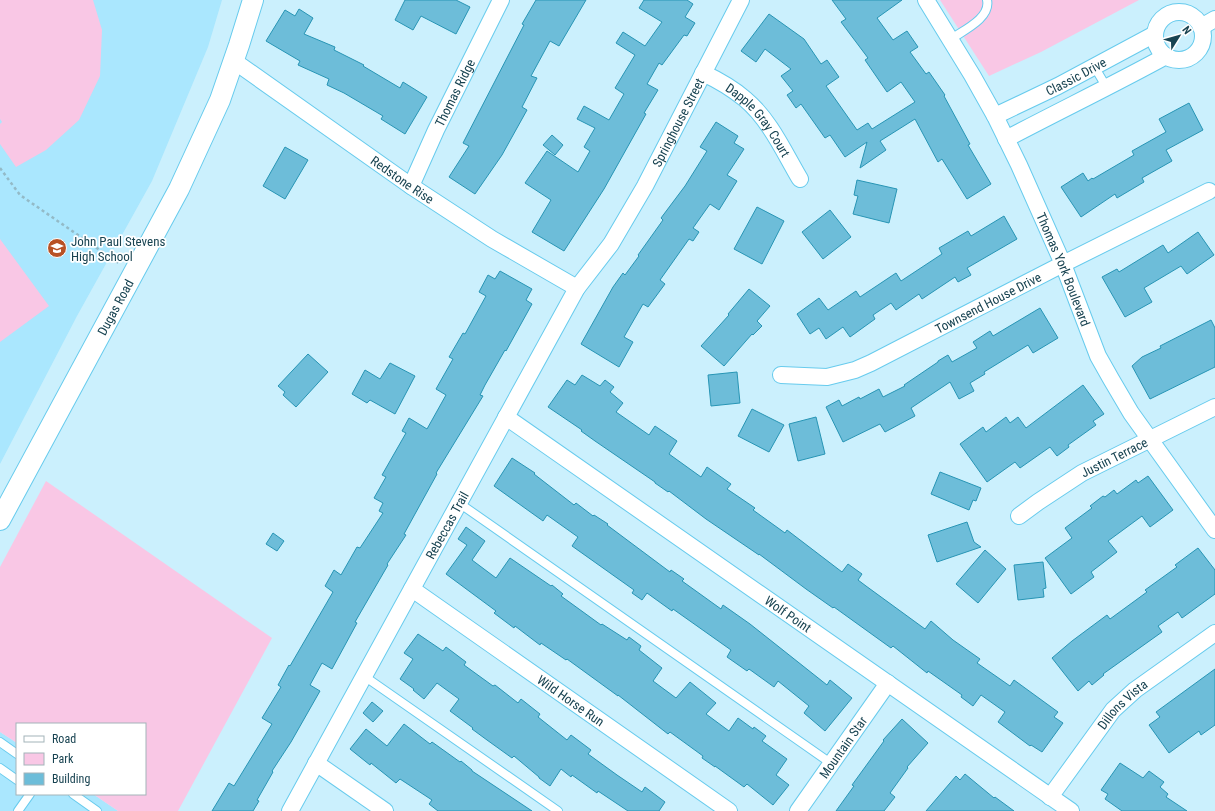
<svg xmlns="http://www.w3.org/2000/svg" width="1215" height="811" font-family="'Roboto Condensed',sans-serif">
<rect width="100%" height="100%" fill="#cbf0fd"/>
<g fill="#aae7fe">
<polygon points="0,0 222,0 208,47 152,181 77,316 0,464"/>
<polygon points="0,732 17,743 17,794 93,794 118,811 0,811"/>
</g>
<g fill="#f9c7e5">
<polygon points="0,0 93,0 102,30 100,76 79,120 46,150 16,167 0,144 0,124 2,122 0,119"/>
<polygon points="940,0 1139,0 1041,52 989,76"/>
<polygon points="0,239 49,306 0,342"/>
<polygon points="46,481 272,638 178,811 118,811 93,794 145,794 145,724 17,724 17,743 0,732 0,567"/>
</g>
<g fill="#6dbdd9" stroke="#2795b5">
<polygon points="405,0 456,0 470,7 456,34 421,16 413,30 395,20"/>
<polygon points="536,0 586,0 559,46 550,41 531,76 537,78 522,107 527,110 502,155 475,194 449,177 469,146 463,143 524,25 522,24"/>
<polygon points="644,0 687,0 693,4 685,17 695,23 687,36 684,35 662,65 659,63 647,84 658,90 644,113 646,114 604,189 564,251 532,232 551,200 525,183 547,151 578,172 590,151 584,147 595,128 577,119 584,106 609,120 624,94 615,88 635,55 616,43 623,32 645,46 662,22 639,8"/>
<polygon points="832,0 902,0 877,18 893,40 907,31 918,47 910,52 926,74 929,72 945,95 944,96 970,144 968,145 991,184 967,199 942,159 938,162 915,119 880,141 886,150 860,168 867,142 845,157 830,135 825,138 801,104 796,108 787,95 793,91 781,76 791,69 765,49 756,62 741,51 769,14 804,39 821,64 827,60 839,77 826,86 857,130 868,123 872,129 915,102 901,82 887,92 865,60 868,58 841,22 846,19"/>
<polygon points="299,9 313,18 304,34 335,47 334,50 364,65 363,66 400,88 403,82 427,97 405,134 381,119 383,116 344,93 327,85 329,79 298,65 300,61 266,41 285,10 295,16"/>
<polygon points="1189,103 1203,130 1166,150 1172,161 1142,178 1144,182 1117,198 1115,194 1081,217 1061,187 1083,173 1088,181 1092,178 1093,179 1134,155 1132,151 1166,132 1159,119"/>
<polygon points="716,122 738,136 734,143 744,149 727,175 737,181 719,210 710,204 693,228 699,232 693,241 689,239 660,280 665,284 648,307 643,304 624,337 633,342 619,367 581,344 613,287 623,273 625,275 639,256 638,255 663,220 661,218 685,186 707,151 700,147"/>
<polygon points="552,135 563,145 555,155 543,145"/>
<polygon points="285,147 308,160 285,199 263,186"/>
<polygon points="857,180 897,189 889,223 853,214 858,196 854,195"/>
<polygon points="757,207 784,221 762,264 734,249"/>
<polygon points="830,210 851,237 823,259 802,232"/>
<polygon points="1004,216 1017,239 967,268 971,275 958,282 955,277 922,299 919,294 896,310 891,303 873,315 875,319 850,337 843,327 826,339 819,328 810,334 797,314 819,298 828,310 856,291 860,297 896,273 901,281 942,254 939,248 968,231 971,236"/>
<polygon points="1198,232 1214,255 1187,274 1181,266 1144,288 1152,302 1125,317 1102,277 1117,269 1119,272 1163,245 1168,253"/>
<polygon points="500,271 532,289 526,300 532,304 506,351 505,350 485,385 480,395 483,396 436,473 437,474 404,534 406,535 387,564 388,565 355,622 357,623 332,669 322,663 310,685 320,691 291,742 272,771 273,772 257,800 259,801 253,811 212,811 229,783 234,786 272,724 262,718 281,687 278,685 289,665 290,666 333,592 325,586 334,570 341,575 357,547 360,548 383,513 379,511 383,503 374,498 386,477 382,475 406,433 402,431 409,418 427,429 446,395 436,389 453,359 449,357 463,333 465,334 486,296 479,292 488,275 495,279"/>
<polygon points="749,289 770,306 757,321 762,326 753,335 752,334 724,366 701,346 729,315 728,314"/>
<polygon points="1040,308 1058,338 1033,353 1028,345 984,372 985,374 970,383 974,391 959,399 950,382 911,408 915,416 885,432 880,424 843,442 826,407 839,400 842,406 859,397 860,399 879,389 883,397 905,386 904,385 938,362 938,361 948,355 952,362 977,348 973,342 990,331 993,336"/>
<polygon points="1211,320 1215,328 1215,367 1150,399 1132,366 1142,357 1161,348 1160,346"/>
<polygon points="308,354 328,372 296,407 283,395 285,392 278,386"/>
<polygon points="390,363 415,376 395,414 370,400 367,403 352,394 365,370 380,379"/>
<polygon points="737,372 740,403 711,406 708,375"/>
<polygon points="582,375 600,386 605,380 614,387 610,392 623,403 616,412 649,435 655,426 677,441 669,454 701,477 707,467 731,484 727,489 755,508 753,510 785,533 787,530 842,572 848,564 862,574 858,580 866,586 925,629 931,621 953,640 980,659 977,663 1010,686 1014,680 1058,712 1054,717 1063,723 1042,752 1031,745 1030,746 998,722 1005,712 981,695 973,706 961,697 962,695 928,671 927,673 893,646 891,648 834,607 833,608 806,589 759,554 759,555 706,519 669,491 668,492 655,483 655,482 595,441 581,431 582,430 548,407 567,380 575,385"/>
<polygon points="1083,385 1104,414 1093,421 1096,425 1068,445 1069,447 1057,456 1050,447 1020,468 1015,462 987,482 960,444 983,427 986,432 1006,417 1010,423 1018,417 1026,428"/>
<polygon points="752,409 784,425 769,452 738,436"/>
<polygon points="816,417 825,454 798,461 789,424"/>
<polygon points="512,458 535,473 534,474 574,505 576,503 593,516 594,515 608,524 607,525 670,572 671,570 684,579 682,581 721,609 723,605 750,624 827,685 830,680 852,698 825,731 804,713 809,706 778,681 774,687 749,669 747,671 727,657 731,650 673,609 672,611 647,593 642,600 632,593 634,590 572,546 578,537 547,515 543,521 494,486"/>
<polygon points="940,472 981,488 976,501 973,500 969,510 931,494"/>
<polygon points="1148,476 1173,510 1150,527 1142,516 1108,541 1117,552 1091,572 1094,577 1071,594 1045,558 1072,538 1065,528 1092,508 1090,506 1103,496 1105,497 1114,490 1117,494 1136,480 1138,483"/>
<polygon points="967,522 974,542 981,547 937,562 928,535"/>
<polygon points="466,527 485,541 472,560 496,578 510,558 551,586 552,585 563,594 561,596 601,625 602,624 627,640 629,637 641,646 639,650 662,668 653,681 676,698 690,682 716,703 706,714 729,731 738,718 753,729 754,727 766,736 762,741 787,759 776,775 789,785 773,805 747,784 744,787 715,766 715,767 702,758 703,756 670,732 668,734 618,695 618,696 567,659 566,660 541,643 540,645 515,626 514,628 494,613 496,611 446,574 467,545 458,539"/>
<polygon points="273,533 284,541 277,551 266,544"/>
<polygon points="1198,548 1215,570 1215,594 1182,618 1178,612 1158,626 1162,632 1103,674 1104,675 1092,685 1089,681 1078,691 1052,658 1072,641 1107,615 1110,619 1147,592 1145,590 1177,567 1175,565"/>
<polygon points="985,550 1006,569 978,603 956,584"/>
<polygon points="1043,562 1046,588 1043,589 1044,597 1018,600 1014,565"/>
<polygon points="418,634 443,651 446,647 466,662 464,665 493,686 495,685 518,703 521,699 540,714 538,717 567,740 571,735 591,750 588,754 617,775 642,792 645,787 665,802 659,811 628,811 598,791 597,793 572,775 571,777 561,769 550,786 539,778 539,777 514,756 512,758 487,740 472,729 473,728 450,711 459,699 437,683 424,699 413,690 414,689 400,679 413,659 404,653"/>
<polygon points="1215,669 1215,725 1201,735 1199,731 1169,753 1149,725 1160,717 1156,712"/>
<polygon points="372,702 383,711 373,722 363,713"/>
<polygon points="902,719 928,743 907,767 908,768 890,793 895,797 884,811 836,811 854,786 852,785 884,741 883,740"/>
<polygon points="404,724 430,744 432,742 460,762 461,761 472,770 472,771 532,811 438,811 429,804 432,800 400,779 396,783 371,763 370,765 350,749 366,729 387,746"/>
<polygon points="1120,763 1143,778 1149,771 1164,782 1160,787 1168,794 1166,797 1187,811 1122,811 1105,799 1108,794 1101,790"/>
<polygon points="965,774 994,798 995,797 1014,811 926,811 956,776 960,780"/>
</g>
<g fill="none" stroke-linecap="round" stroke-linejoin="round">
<defs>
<g id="service">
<path d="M951,39C964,30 991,18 987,0"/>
<polyline points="1094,66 1107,88"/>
<polyline points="459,503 832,764"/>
<polyline points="364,676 558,811"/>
<polyline points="0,742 17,754"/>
<polyline points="0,768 17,780"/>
<polyline points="73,794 97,811"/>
<polyline points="18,811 30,794"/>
</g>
<g id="minor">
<path id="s1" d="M926,0L972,75L995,116L1019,165L1063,264L1098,356L1111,379L1131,413L1215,530"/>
<circle cx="1179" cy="36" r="24"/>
<polyline points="1201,27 1215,19"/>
<path id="s2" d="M234,61L411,186L492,239L577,288"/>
<path id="s3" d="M703,73C718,80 732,88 745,99C770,120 784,152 800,179"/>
<path id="s4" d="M995,116L1058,86L1155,34"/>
<path d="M1006,139C1059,111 1113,85 1166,56"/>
<path id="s5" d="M411,186L436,130L501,0"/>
<path id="s6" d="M781,375L827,377L855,370L871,363L1063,264L1209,191"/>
<path id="s7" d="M506,417L1071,811"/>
<path id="s8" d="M1019,516L1038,502L1082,473L1215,407"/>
<path id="s9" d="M412,589L729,811"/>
<polyline points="316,763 385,811"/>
<path id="s10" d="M1050,797L1113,710L1135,690L1215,633"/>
<path id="s11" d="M290,811L577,288L611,244L645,186L741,0"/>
<path id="s12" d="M798,811L888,683"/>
</g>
<g id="tertiary">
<path id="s13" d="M0,520L179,189L220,100L239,45L253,0"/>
</g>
</defs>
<use href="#service" stroke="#67cbed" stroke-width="10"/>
<use href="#minor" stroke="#67cbed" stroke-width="18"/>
<use href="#tertiary" stroke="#67cbed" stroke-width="22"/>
<polyline stroke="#93bac7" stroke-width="2.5" stroke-dasharray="3 3" stroke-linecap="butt" points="0,168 20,195 120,264"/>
<use href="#service" stroke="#fff" stroke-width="8"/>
<use href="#minor" stroke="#fff" stroke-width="16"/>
<use href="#tertiary" stroke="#fff" stroke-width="20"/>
</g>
<defs>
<symbol id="school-disc" viewBox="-11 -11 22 22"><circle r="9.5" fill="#b85225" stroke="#fff"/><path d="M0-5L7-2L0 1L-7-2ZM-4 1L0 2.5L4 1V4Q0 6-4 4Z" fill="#fff"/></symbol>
</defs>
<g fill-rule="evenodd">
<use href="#school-disc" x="46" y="237" width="22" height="22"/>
</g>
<g text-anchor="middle" stroke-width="3.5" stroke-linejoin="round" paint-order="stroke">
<g font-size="13" fill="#184351" stroke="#fff">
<text dy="5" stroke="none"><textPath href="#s4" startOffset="90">Classic Drive</textPath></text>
<text dy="5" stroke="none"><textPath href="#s5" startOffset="103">Thomas Ridge</textPath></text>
<text dy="5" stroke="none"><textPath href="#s3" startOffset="74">Dapple Gray Court</textPath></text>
<text dy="5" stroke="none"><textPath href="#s11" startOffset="791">Springhouse Street</textPath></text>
<text dy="5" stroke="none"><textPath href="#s2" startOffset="206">Redstone Rise</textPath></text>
<text dy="5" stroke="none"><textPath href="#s1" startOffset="303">Thomas York Boulevard</textPath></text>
<text dy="5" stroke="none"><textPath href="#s6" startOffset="224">Townsend House Drive</textPath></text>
<text dy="5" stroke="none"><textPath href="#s13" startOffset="242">Dugas Road</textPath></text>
<text dy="5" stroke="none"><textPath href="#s8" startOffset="112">Justin Terrace</textPath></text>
<text dy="5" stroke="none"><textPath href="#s11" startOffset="326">Rebeccas Trail</textPath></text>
<text dy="5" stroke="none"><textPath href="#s7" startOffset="344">Wolf Point</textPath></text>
<text dy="5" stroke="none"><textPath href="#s9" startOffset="194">Wild Horse Run</textPath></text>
<text dy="5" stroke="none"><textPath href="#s10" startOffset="118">Dillons Vista</textPath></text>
<text dy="5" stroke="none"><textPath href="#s12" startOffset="78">Mountain Star</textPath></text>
</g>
<g font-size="13" fill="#184351" stroke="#fff" text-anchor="start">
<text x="71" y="246">John Paul Stevens<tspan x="71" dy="15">High School</tspan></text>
</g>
</g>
<rect x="16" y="723" width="130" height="72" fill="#ffffff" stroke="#a3b4b9"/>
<rect x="24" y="736" width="20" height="6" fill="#ffffff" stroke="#a3b4b9"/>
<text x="52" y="743" font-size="12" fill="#184351">Road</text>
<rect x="24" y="753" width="20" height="12" fill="#f9c7e5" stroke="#a3b4b9"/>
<text x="52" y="763" font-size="12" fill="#184351">Park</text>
<rect x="24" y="773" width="20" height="12" fill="#6dbdd9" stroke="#a3b4b9"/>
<text x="52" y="783" font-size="12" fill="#184351">Building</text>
<g transform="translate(1179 36) rotate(53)" stroke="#ffffff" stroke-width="3" paint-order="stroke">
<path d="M0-3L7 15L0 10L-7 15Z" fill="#184351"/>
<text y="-6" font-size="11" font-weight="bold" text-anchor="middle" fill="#184351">N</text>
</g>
</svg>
